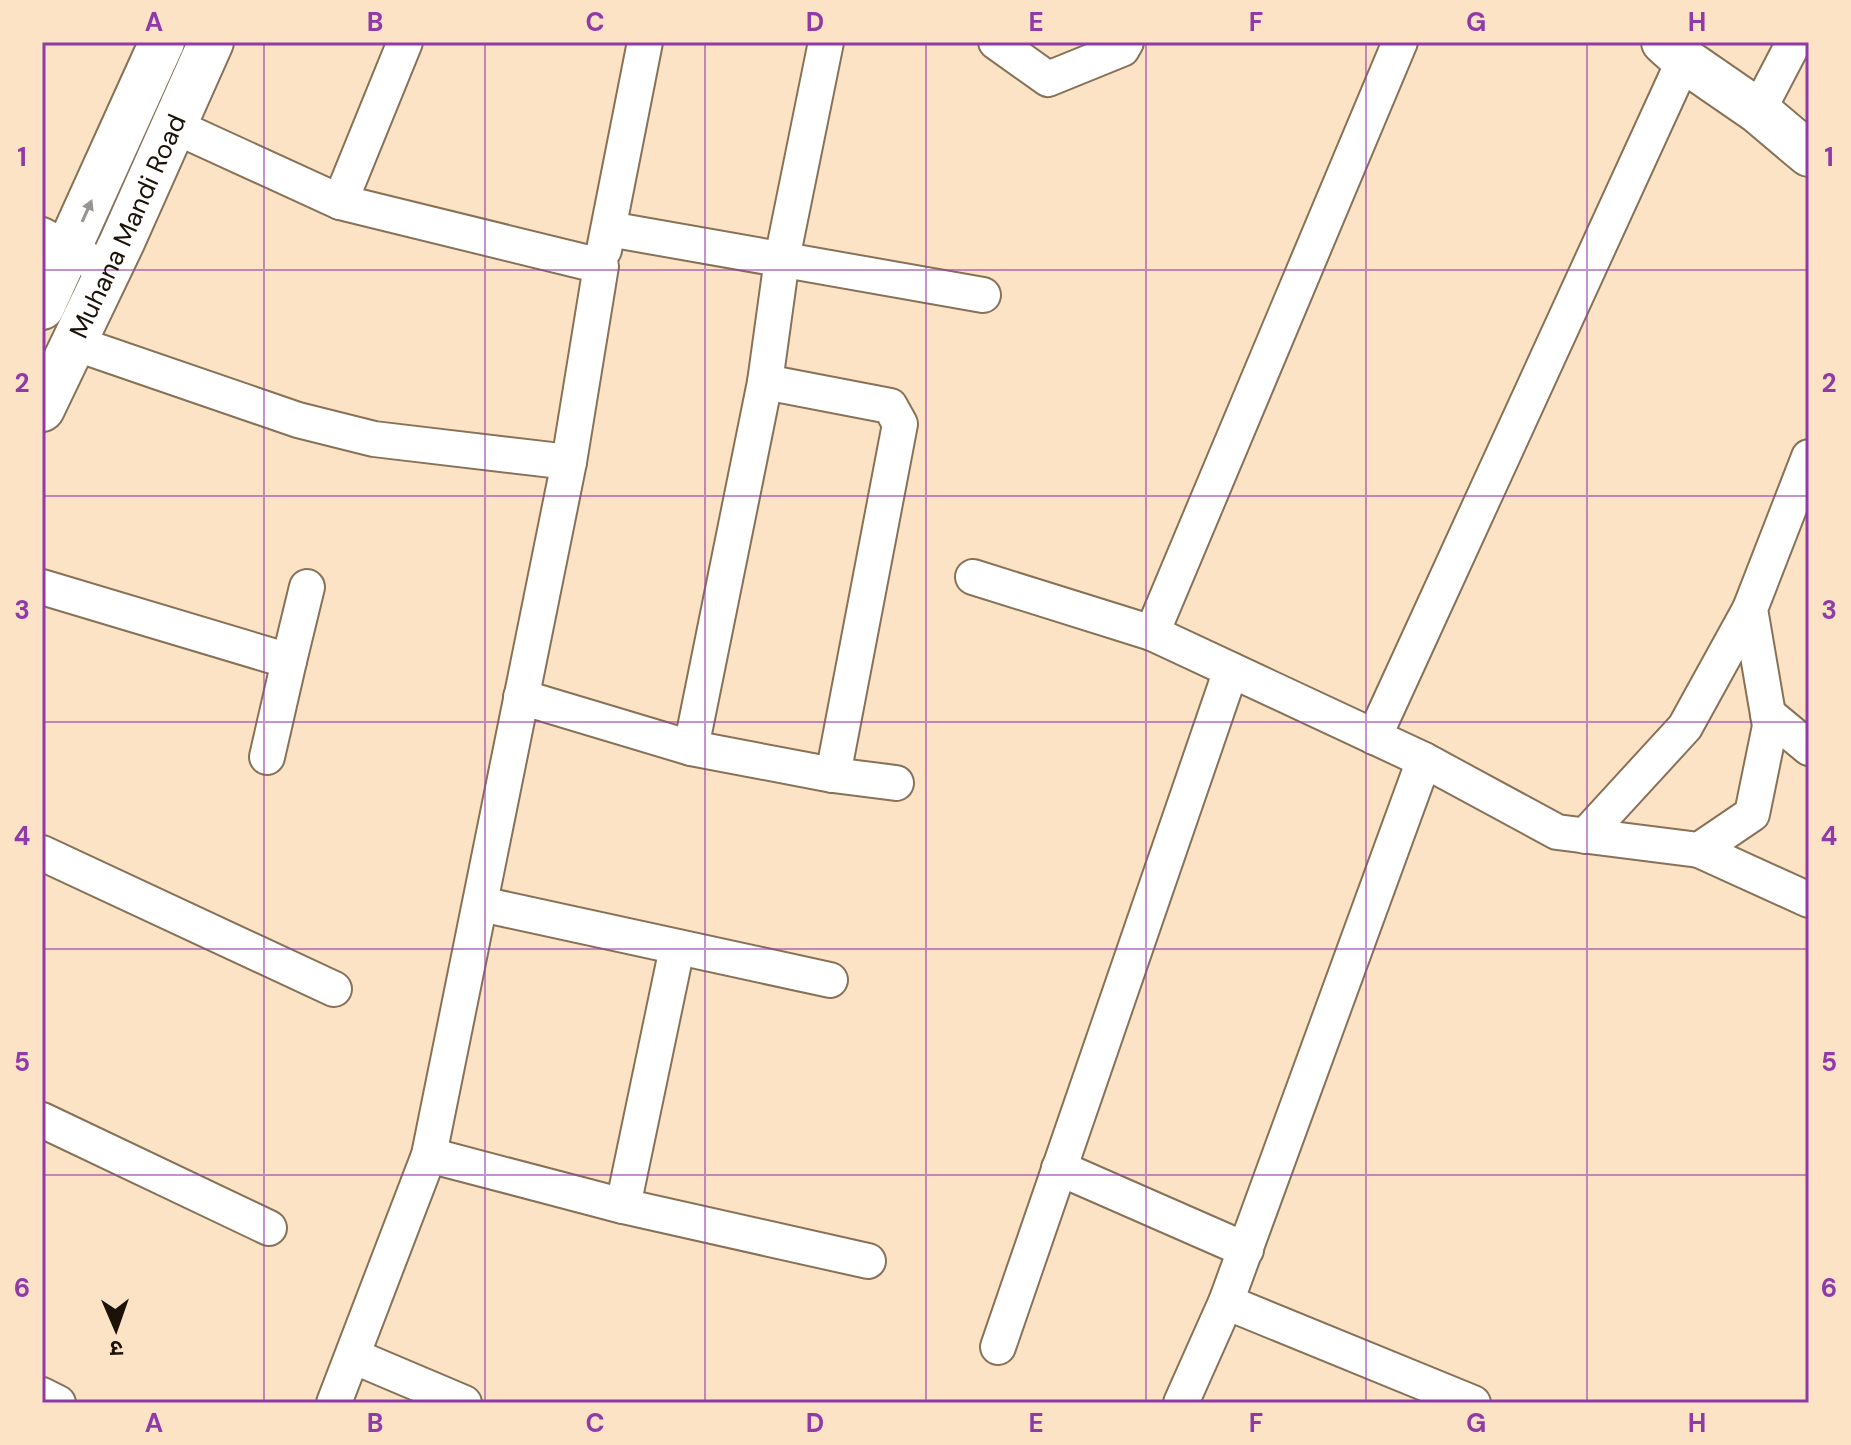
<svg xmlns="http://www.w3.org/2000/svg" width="1851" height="1445" font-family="'DM Sans','Noto Sans Devanagari',sans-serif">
<rect width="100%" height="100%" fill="#fce3c5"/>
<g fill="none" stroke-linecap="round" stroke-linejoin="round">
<defs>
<g id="street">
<polyline points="996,42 1048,79 1122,49 1126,42"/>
<polyline points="1758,111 1794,42"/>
<polyline points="174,126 340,202 601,266 569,462 429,1155 334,1403"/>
<polyline points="340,202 405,42"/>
<polyline points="609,229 983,295"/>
<polyline points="42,235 109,271"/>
<polyline points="604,250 645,42"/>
<polyline points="74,343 298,420 374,439 569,462"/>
<polyline points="765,382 890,406 900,424 833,775"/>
<polyline points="973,577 1152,633 1424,760 1557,832 1699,850 1752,814 1770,726 1750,609 1809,457"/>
<polyline points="42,587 289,661 267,757"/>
<polyline points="1152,633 1400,42"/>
<polyline points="289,661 307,587"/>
<polyline points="521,697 691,748 833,775 896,783"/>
<polyline points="1768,714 1809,748"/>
<polyline points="1374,737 1684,60"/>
<polyline points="691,748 765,382 782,259 826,42"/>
<polyline points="1585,836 1685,727 1750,609"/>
<polyline points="1699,850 1809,900"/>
<polyline points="42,853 334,989"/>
<polyline points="481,904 830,980"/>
<polyline points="42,1120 269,1228"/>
<polyline points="429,1155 623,1206 868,1261"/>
<polyline points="1059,1168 1246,1250"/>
<polyline points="623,1206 677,948"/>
<polyline points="1226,1302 1473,1403"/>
<polyline points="998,1347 1231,670"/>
<polyline points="353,1356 464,1403"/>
<polyline points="42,1395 58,1403"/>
<polyline points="1181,1403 1226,1302 1424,760"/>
</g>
<g id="secondary">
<polyline points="1664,42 1684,60 1758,111 1809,154"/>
<polyline points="42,307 162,42"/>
<path id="s1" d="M42,409L122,242L211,42"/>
</g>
</defs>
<use href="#street" stroke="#877157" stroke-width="38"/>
<use href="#secondary" stroke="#877157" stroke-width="48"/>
<use href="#street" stroke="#fff" stroke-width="34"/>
<use href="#secondary" stroke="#fff" stroke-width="44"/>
</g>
<defs><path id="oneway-solid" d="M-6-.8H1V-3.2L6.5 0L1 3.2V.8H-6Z" transform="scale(2)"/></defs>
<use fill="#989490" href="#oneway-solid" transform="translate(87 211) rotate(-66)"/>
<path fill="none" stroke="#8f3aa8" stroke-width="2" stroke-opacity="0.55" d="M264,42V1403M485,42V1403M705,42V1403M926,42V1403M1146,42V1403M1366,42V1403M1587,42V1403M42,270H1809M42,496H1809M42,722H1809M42,949H1809M42,1175H1809"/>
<g text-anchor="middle" stroke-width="6" stroke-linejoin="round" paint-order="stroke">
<g font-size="26" fill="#1b1208" stroke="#fce3c5">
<text dy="9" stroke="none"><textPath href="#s1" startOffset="202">Muhana Mandi Road</textPath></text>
</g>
</g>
<rect width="1851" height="1445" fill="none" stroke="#fce3c5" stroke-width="88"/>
<g transform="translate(116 1329) rotate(178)" stroke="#fce3c5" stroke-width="6" paint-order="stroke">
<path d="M0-6L14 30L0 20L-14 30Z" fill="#1b1208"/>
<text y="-12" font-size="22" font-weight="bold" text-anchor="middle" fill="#1b1208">उ</text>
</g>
<rect x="44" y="44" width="1763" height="1357" fill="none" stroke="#8f3aa8" stroke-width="3"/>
<g font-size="26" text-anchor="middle" font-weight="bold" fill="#8f3aa8">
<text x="154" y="31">A</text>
<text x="375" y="31">B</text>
<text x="595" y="31">C</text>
<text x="815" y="31">D</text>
<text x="1036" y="31">E</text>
<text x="1256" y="31">F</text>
<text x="1476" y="31">G</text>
<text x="1697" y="31">H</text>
<text x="22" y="166">1</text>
<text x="1829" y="166">1</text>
<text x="22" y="392">2</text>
<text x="1829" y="392">2</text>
<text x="22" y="619">3</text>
<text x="1829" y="619">3</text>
<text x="22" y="845">4</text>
<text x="1829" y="845">4</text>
<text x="22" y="1071">5</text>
<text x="1829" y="1071">5</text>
<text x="22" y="1297">6</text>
<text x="1829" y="1297">6</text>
<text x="154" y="1432">A</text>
<text x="375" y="1432">B</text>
<text x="595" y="1432">C</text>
<text x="815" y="1432">D</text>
<text x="1036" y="1432">E</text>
<text x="1256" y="1432">F</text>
<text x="1476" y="1432">G</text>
<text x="1697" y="1432">H</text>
</g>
</svg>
